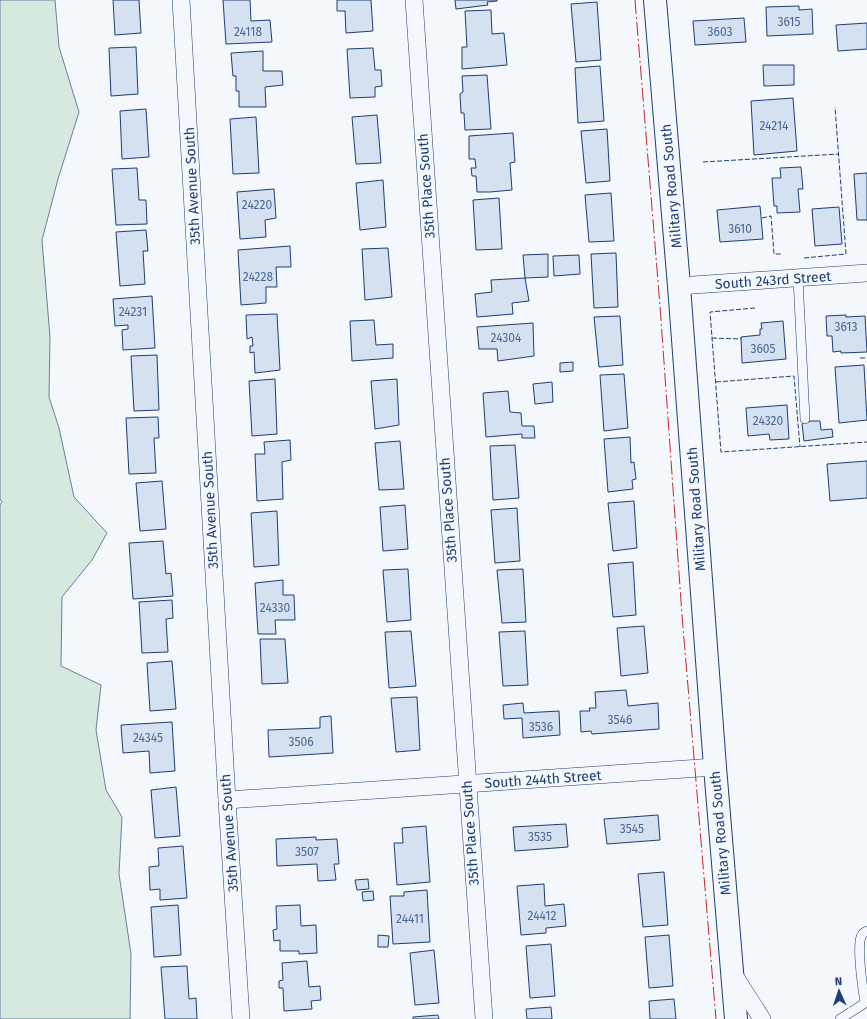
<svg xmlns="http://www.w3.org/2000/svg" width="867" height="1019" font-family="'Fira Sans',sans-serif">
<rect width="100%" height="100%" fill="#f4f7fb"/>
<polygon fill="#d7e8df" stroke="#687fa3" points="0,0 55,0 59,47 79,112 58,179 42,240 50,337 49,397 59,428 74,497 107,533 92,560 62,597 61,666 101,685 96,730 106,790 122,817 119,874 131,954 130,1019 0,1019 0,505 2,502 0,499"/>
<g fill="#d5e0f0" stroke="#1d3f73">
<polygon points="113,0 139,0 141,33 115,35"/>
<polygon points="223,0 250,0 251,21 270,20 272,42 226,44"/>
<polygon points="337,0 371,0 373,31 346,33 345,11 337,11"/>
<polygon points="455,0 497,0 497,1 487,2 488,5 456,9"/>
<polygon points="597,2 601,60 576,62 571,4"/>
<polygon points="799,6 799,10 812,9 813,34 767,36 766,7"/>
<polygon points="491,10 492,34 504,33 507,65 462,69 462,47 467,47 465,11"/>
<polygon points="744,18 746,42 695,45 693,21"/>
<polygon points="867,23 867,49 838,51 836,25"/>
<polygon points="136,47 138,94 111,96 109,48"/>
<polygon points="373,48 375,70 381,70 382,86 375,87 375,97 350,98 347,49"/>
<polygon points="263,51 263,71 282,71 283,85 265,87 266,107 239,107 239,91 236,91 236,76 233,76 231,53"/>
<polygon points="763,65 794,65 794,85 764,86"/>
<polygon points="600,66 604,121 578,123 575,68"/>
<polygon points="487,75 491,129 465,130 464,113 461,113 460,94 463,92 462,76"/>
<polygon points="793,98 797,151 754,155 751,101"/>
<polygon points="146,109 149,157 122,159 120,111"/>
<polygon points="377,115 381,163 356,164 352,117"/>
<polygon points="256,117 259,173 233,174 230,119"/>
<polygon points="607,129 610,181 586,183 581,131"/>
<polygon points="513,133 515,162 510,163 512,190 490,192 477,192 476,176 472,176 471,168 476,168 475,159 469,159 469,136"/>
<polygon points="801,167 803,189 798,189 800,212 777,213 777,206 774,206 772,178 781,178 780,168"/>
<polygon points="137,168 139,200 146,200 147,224 116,225 112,169"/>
<polygon points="867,173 867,220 857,220 854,174"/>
<polygon points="383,180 386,227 360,230 356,183"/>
<polygon points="274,189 276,218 265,220 266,237 240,239 237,192"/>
<polygon points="611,193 614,241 589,242 585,195"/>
<polygon points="499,198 502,249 476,250 473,200"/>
<polygon points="760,206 763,239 720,242 717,210"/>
<polygon points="839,207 842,244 815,246 812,209"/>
<polygon points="146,230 148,251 143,251 145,284 120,286 116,232"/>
<polygon points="290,246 291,267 276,267 277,287 266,287 266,303 241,305 238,250"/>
<polygon points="388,248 392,297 365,300 362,249"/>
<polygon points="616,253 618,307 594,308 591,254"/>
<polygon points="548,254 548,277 525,278 523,255"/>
<polygon points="579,255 580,274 554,276 553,256"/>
<polygon points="525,278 529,301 512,303 513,314 477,317 475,294 492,292 491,280"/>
<polygon points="152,296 155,348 123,350 122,330 128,329 128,325 115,326 113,299"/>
<polygon points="277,314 280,370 255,373 254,352 250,353 250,346 253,346 252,337 247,339 246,315"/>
<polygon points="846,315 846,317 865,316 867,352 841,353 841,351 833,352 832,336 827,336 826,316"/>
<polygon points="620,316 623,365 599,367 594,317"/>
<polygon points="374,320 376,345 393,344 393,358 352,361 350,321"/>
<polygon points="783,321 786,359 742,363 741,337 760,335 760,329 762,329 761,323"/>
<polygon points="533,323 534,356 498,361 497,349 479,349 477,327"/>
<polygon points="157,355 159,410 134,411 131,356"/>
<polygon points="573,362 573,371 560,372 560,363"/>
<polygon points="864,365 867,420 839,423 835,367"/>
<polygon points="624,374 628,428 604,431 600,375"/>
<polygon points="275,379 277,434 252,436 249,381"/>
<polygon points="397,379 399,425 375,429 371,381"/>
<polygon points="552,382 553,402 535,404 533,384"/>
<polygon points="508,391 510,412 521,413 522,426 534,426 535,438 522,438 522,434 486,437 483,393"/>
<polygon points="787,405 789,439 770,440 769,434 748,436 746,408"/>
<polygon points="158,417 159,438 154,438 156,473 129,474 126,418"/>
<polygon points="811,421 820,421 821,430 832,429 833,437 804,441 802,424"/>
<polygon points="630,437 631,463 634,462 636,479 632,480 633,489 608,492 604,439"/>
<polygon points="290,440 291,460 282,462 283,499 257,501 255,454 265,454 264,442"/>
<polygon points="400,441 404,489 379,490 375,443"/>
<polygon points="515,445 519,498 493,500 490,446"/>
<polygon points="867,461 867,498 830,501 827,464"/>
<polygon points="162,481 166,529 140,531 136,483"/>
<polygon points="634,501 637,548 613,551 608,503"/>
<polygon points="405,505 408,549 383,551 380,507"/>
<polygon points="517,508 520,561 495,563 491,510"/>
<polygon points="277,511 279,565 254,567 251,513"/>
<polygon points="163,541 166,574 171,573 173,596 133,599 129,543"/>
<polygon points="633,562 636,615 613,617 608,564"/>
<polygon points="408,569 411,620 387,622 383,570"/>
<polygon points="523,569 526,622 502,623 497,570"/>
<polygon points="283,580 283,595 294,595 295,620 275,620 276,634 258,634 255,583"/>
<polygon points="172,600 173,618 166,619 168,652 142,653 139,602"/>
<polygon points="644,626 648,673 621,676 617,628"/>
<polygon points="411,631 416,686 389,688 385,632"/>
<polygon points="525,631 528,685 503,686 499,632"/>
<polygon points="260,639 285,639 288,683 262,684"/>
<polygon points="172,661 176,709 150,711 147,663"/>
<polygon points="626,690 628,706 658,703 659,729 592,734 591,731 581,732 580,711 590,711 589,708 596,708 595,692"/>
<polygon points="417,697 420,750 396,752 391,698"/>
<polygon points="523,703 524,713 559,711 560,735 523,738 522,718 504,719 503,705"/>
<polygon points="331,716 333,753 269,757 268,730 320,728 320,717"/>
<polygon points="172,722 175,771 150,773 149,751 123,753 121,725"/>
<polygon points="176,787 180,836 155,838 151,790"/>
<polygon points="658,815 660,840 607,844 604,819"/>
<polygon points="566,824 568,847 515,851 513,827"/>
<polygon points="426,826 430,882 397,885 394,843 403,843 402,828"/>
<polygon points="316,837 316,840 337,839 339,864 334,864 336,880 318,881 317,864 277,866 276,839"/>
<polygon points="183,846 187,898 160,900 160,889 150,890 149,867 159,866 158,848"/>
<polygon points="664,872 668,925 643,927 638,874"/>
<polygon points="368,879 369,889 357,890 355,880"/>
<polygon points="544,884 545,906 564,904 566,926 546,928 546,933 521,935 517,886"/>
<polygon points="427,890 430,942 393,944 390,896 404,896 404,892"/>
<polygon points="373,891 374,900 363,901 362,892"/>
<polygon points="178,905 181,955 154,957 151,907"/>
<polygon points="300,905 301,926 316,925 317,953 299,954 299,951 280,951 280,940 274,941 273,930 277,929 276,906"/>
<polygon points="378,935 389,936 388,947 378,947"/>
<polygon points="669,935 673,986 649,988 645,937"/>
<polygon points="551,944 555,996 530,998 526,946"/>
<polygon points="434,950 439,1003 415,1005 410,953"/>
<polygon points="307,961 309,987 320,986 321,1000 311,1001 312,1009 284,1011 283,988 279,988 279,981 283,980 282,963"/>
<polygon points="187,966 189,999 196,998 197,1019 165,1019 161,967"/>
<polygon points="674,999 676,1019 650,1019 649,1001"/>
<polygon points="551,1007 552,1019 527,1019 526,1009"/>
<polygon points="438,1015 439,1019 413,1019 413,1017"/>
</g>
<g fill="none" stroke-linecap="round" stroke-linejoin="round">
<defs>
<g id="service">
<polyline points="798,278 805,419"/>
<path d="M840,1019L865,1003C863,990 857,948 861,937C862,934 864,932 867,931"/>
</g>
<g id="minor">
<polyline points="181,0 227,800 241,1019"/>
<polyline points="414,0 484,1019"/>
<polyline points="679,286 867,273"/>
<polyline points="227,800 715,767"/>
<polyline points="734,975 762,1019"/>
</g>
<polyline id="secondary" points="655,0 679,286 715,767 736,1019"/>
</defs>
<use href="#service" stroke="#1d3f73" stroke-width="10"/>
<use href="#minor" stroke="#1d3f73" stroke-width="18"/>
<use href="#secondary" stroke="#1d3f73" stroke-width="24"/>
<use href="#service" stroke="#f4f7fb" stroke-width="9"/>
<use href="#minor" stroke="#f4f7fb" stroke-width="17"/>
<use href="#secondary" stroke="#f4f7fb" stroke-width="22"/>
<g stroke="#1d3f73" stroke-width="1" stroke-dasharray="5 2" stroke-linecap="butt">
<polyline points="703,162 839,154"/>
<polyline points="762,218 771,216 774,254 782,254"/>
<polyline points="804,258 846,254 835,107"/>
<polyline points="755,308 710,312 721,452 867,442"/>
<polyline points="712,338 741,339"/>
<polyline points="860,358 867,358"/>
<polyline points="716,382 794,376 800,447"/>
</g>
<polyline stroke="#c62828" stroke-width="1" stroke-dasharray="14 3 2 3" stroke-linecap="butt" points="635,0 660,306 682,615 716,1019"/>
</g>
<g text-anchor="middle" stroke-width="3" stroke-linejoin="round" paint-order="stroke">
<g font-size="12" fill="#4b6792">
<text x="789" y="26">3615</text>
<text x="248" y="36">24118</text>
<text x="720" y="36">3603</text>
<text x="774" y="130">24214</text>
<text x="257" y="209">24220</text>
<text x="740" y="233">3610</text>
<text x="258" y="281">24228</text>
<text x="133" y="316">24231</text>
<text x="846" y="331">3613</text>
<text x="506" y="342">24304</text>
<text x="763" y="353">3605</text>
<text x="768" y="425">24320</text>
<text x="275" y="612">24330</text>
<text x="620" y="724">3546</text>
<text x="541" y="731">3536</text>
<text x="148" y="742">24345</text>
<text x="301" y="746">3506</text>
<text x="632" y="833">3545</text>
<text x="540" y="841">3535</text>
<text x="307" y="856">3507</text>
<text x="542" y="920">24412</text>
<text x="410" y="923">24411</text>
</g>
<g font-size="14" fill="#1d3f73" stroke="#f4f7fb">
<text transform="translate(192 186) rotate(-93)" y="5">35th Avenue South</text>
<text transform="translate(426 186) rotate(-94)" y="5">35th Place South</text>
<text transform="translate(671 186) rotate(-95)" y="5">Military Road South</text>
<text transform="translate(773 280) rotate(-4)" y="5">South 243rd Street</text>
<text transform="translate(696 509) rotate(-94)" y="5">Military Road South</text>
<text transform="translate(210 510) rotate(-93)" y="5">35th Avenue South</text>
<text transform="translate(448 510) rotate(-94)" y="5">35th Place South</text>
<text transform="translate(543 779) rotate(-4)" y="5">South 244th Street</text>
<text transform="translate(229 833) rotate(-94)" y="5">35th Avenue South</text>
<text transform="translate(470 833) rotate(-94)" y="5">35th Place South</text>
<text transform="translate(720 833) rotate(-95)" y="5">Military Road South</text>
</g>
</g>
<g transform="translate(839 991) rotate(357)" stroke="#f4f7fb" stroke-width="3" paint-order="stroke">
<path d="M0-3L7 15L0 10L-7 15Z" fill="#1d3f73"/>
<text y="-6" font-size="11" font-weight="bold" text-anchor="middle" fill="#1d3f73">N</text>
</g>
</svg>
